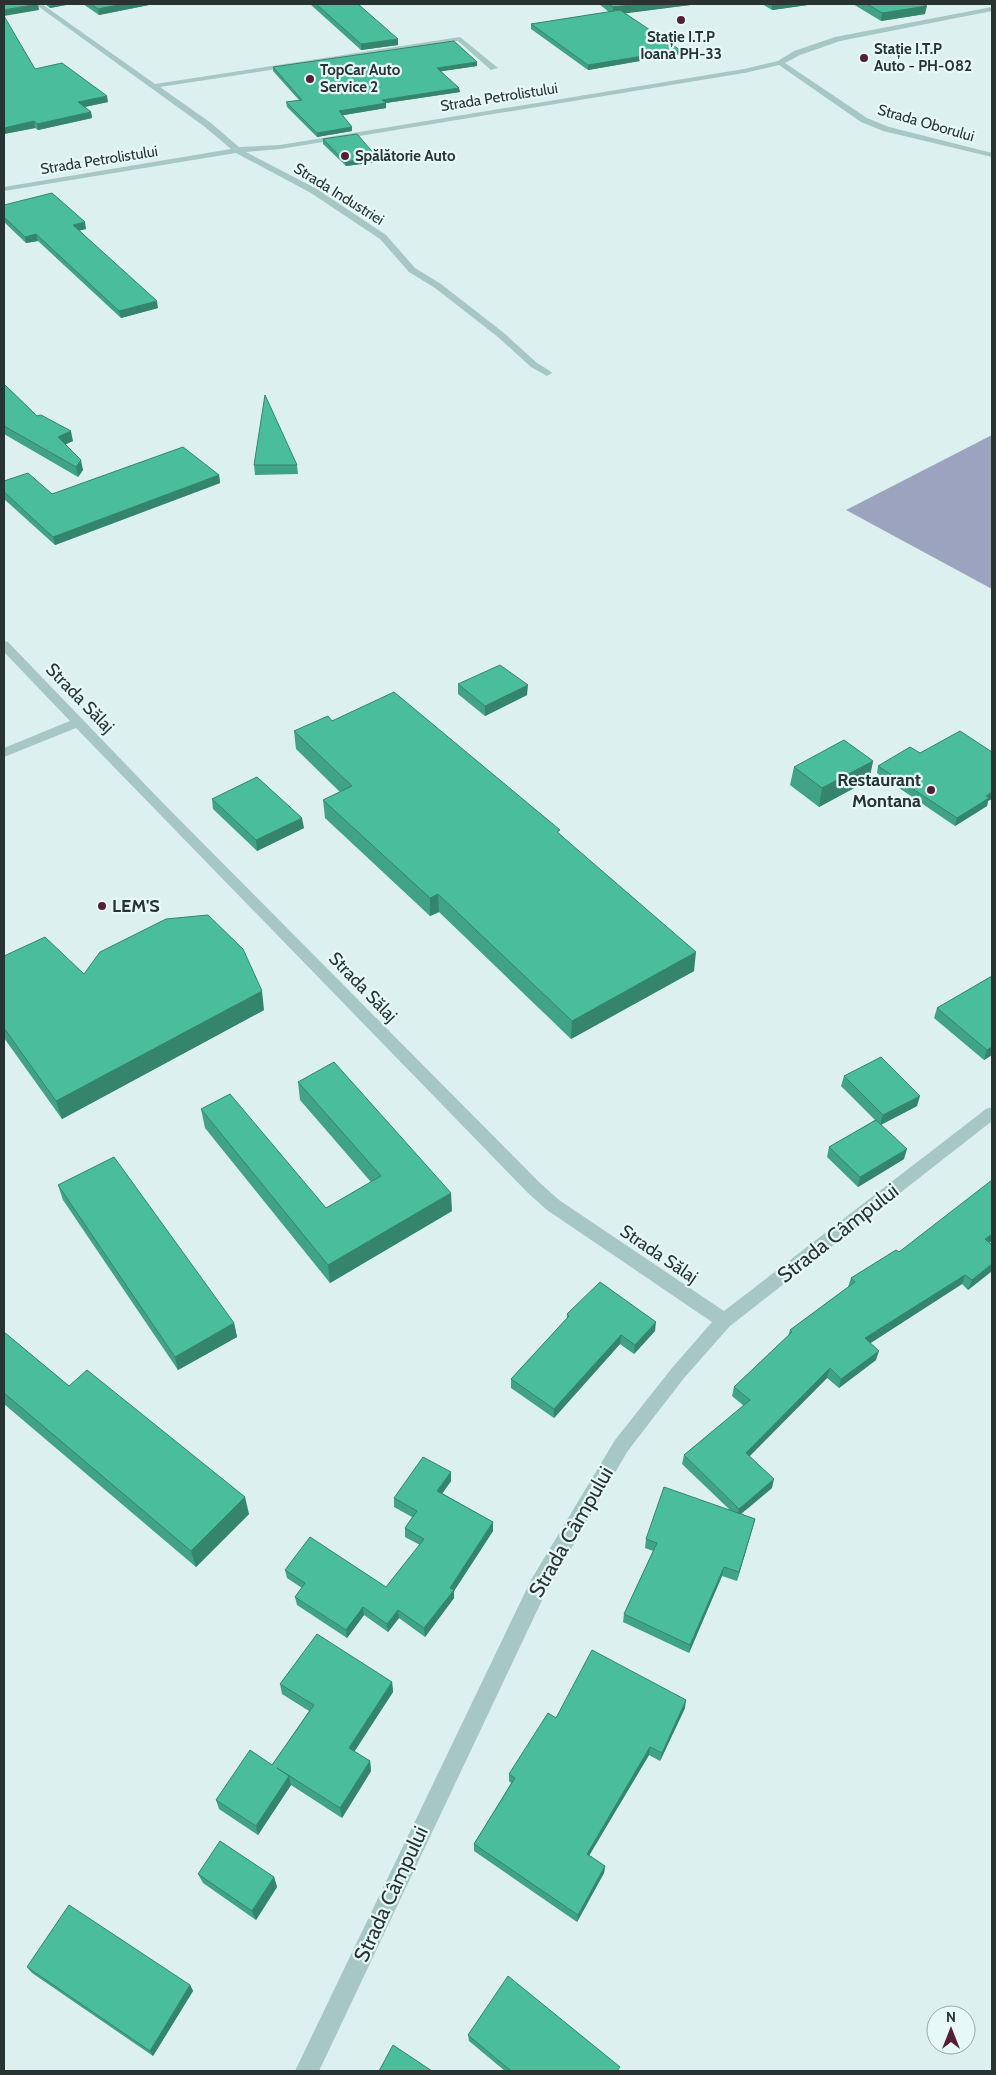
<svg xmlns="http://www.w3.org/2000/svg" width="996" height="2075" font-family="Cabin,sans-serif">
<rect width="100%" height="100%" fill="#dbf0ef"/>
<polygon fill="#9ca3be" points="992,435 992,589 846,510"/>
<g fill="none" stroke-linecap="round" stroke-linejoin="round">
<g fill="#a7c7c4" fill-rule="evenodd">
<polygon points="35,4 42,4 155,84 460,37 498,68 491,70 458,41 160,87 211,123 239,147 280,145 744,69 778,61 794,51 835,37 992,7 992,11 840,41 800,55 785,63 867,118 889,127 992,153 992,157 883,131 861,122 779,65 744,73 280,149 246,152 317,189 386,235 415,268 441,284 504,333 537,363 550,371 552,373 547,376 531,367 498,337 435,288 409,272 380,239 311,193 236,153 4,191 4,187 231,149 205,127"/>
<polygon points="4,641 8,642 162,802 540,1183 559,1200 724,1311 986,1109 992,1107 992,1121 730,1326 684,1378 627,1452 545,1594 319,2071 295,2071 531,1580 615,1440 672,1368 712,1322 547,1210 528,1193 76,728 4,757 4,748 70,721 4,652"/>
</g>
</g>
<g fill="#40a385">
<polygon points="45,4 71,4 50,8"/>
<polygon points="83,4 154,4 99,15"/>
<polygon points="310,4 358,4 398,45 361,50"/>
<polygon points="599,4 698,4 625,13 680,54 588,70 531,29 531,24 609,12"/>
<polygon points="762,4 815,4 772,10"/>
<polygon points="853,4 922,4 925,14 881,21"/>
<polygon points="477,62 477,66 441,71 460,92 386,103 386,108 342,115 352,127 352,131 317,137 287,107 286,102 299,100 273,71 273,67"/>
<polygon points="35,69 108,102 85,107 91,112 92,118 38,130 35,128 4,134"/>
<polygon points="323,139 377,162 346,166 323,144"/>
<polygon points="4,205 86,229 79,230 158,308 121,318 38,241 26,243 4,222"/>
<polygon points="4,384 37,416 73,441 65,444 83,470 78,477 4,434"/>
<polygon points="254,465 297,465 298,474 255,475"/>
<polygon points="219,475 220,483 55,545 4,499 4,481 52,494"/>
<polygon points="458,684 527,695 485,716 458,694"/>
<polygon points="332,721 560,834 694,971 571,1039 439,912 430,916 325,818 323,800 340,792 296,749 294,731"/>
<polygon points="920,753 988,801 987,806 955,826 877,773 878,766"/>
<polygon points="873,761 869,780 819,807 790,785 794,767"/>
<polygon points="212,799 304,828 257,851 213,809"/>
<polygon points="4,956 84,974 264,1010 62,1119 4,1038"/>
<polygon points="992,976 992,1055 984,1060 934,1018 937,1008"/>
<polygon points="844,1076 917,1106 881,1125 904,1159 858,1187 827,1157 829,1147 875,1120 841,1086"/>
<polygon points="298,1082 452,1211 330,1283 205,1128 201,1109 326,1208 371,1182 300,1100"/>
<polygon points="58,1185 234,1323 237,1337 178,1370 63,1200"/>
<polygon points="990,1243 992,1245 992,1271 968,1290 962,1284 870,1343 876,1360 839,1388 827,1378 749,1456 772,1488 741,1514 755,1519 737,1581 722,1576 689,1653 623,1622 624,1614 653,1551 645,1548 646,1539 729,1509 682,1464 684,1455 744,1406 732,1396 734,1387 788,1336 790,1330 848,1287 851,1278 899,1252"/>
<polygon points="567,1314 655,1331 634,1354 620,1344 554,1418 511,1388 511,1379 567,1318"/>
<polygon points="4,1332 69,1386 249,1514 196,1567 4,1404"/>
<polygon points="451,1472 451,1481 442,1493 493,1522 493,1531 454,1591 454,1598 425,1637 399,1618 388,1632 364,1615 347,1638 297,1605 295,1597 302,1588 287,1578 285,1570 386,1587 420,1545 405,1537 405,1528 412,1517 394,1507 394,1498"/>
<polygon points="392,1682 393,1692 354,1751 370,1761 371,1771 342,1818 291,1785 258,1835 219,1809 216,1800 272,1765 309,1711 282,1694 280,1684"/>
<polygon points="685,1708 660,1761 649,1755 589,1855 605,1866 604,1873 577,1922 474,1851 474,1844 511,1783 509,1781 509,1774 556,1718"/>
<polygon points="198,1874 274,1877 277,1887 256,1920 203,1883"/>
<polygon points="27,1967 190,1985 193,1991 153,2056 32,1973"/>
<polygon points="468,2035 618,2071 505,2071 469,2041"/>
</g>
<g fill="#34856c">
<polygon points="38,4 39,10 4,16 4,10"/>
<polygon points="50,4 71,4 50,8"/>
<polygon points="123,4 154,4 99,15 98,9"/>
<polygon points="642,4 698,4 613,15 613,7"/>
<polygon points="772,4 815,4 772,10"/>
<polygon points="927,6 925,14 881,21 882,13"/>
<polygon points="398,39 398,45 361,50 361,44"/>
<polygon points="680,50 680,54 588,70 588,65"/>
<polygon points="477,62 477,66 437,72 437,68"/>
<polygon points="459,88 460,92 386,103 386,108 339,116 339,111 382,100"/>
<polygon points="107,96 108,102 79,108 78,102"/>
<polygon points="91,112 92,118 38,130 37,124"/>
<polygon points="34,121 35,128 4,134 4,128"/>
<polygon points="352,127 352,131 317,137 317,133"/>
<polygon points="377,157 377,162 346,166 345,162"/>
<polygon points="85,222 86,229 74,232 73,225"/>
<polygon points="36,234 38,241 26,243 25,237"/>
<polygon points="157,301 158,308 121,318 119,311"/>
<polygon points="71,431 73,441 60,447 58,437"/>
<polygon points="81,460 83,470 78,477 76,467"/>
<polygon points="219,475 220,483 55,545 53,537"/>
<polygon points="528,685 527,695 485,716 485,706"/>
<polygon points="873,761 869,780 819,807 822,788"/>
<polygon points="992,792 992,799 988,801 987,806 955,826 957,818 986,796"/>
<polygon points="302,818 304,828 257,851 256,840"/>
<polygon points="438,894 439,912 430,916 430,898"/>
<polygon points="696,952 694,971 571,1039 572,1021"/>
<polygon points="262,991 264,1010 62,1119 56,1101"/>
<polygon points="992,1047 992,1055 984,1060 987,1050"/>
<polygon points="920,1096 917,1106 880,1125 883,1115"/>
<polygon points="907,1149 904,1159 858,1187 860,1177"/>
<polygon points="451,1193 452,1211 330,1283 328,1265"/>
<polygon points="992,1234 992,1241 982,1249 985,1239"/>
<polygon points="992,1264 992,1271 968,1290 972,1280"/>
<polygon points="965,1275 962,1284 863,1348 865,1338"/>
<polygon points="656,1322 655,1331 634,1354 635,1345"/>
<polygon points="234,1323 237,1337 178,1370 175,1357"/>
<polygon points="621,1335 620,1344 554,1418 554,1409"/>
<polygon points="879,1351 876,1360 839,1388 841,1379"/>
<polygon points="830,1368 827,1378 744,1462 746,1453"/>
<polygon points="451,1472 451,1481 438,1500 437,1491"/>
<polygon points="774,1479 772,1488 737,1517 739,1509"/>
<polygon points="245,1497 249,1514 196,1567 191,1551"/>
<polygon points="755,1519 753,1527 737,1581 739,1572"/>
<polygon points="493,1522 493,1531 454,1591 454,1598 425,1637 424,1628"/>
<polygon points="724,1567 722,1576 689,1653 690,1645"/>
<polygon points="363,1607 364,1615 347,1638 346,1630"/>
<polygon points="398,1610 399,1618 388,1632 387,1624"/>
<polygon points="392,1682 393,1692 351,1757 349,1748"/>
<polygon points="686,1700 685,1708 660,1761 662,1753"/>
<polygon points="650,1747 649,1755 586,1861 587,1854"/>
<polygon points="370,1761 371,1771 342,1818 340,1808"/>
<polygon points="289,1776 291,1785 258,1835 256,1826"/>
<polygon points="605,1866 604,1873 577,1922 578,1915"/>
<polygon points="274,1877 277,1887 256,1920 252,1911"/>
<polygon points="190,1985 193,1991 153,2056 150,2051"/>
</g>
<g fill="#4abe9b" stroke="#34856c">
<polygon points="4,4 38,4 4,10"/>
<polygon points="91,4 123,4 98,9"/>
<polygon points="316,4 358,4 398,39 361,44"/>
<polygon points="608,4 642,4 613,7"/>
<polygon points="867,4 922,4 927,6 882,13"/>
<polygon points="620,10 680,50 588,65 531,24"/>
<polygon points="4,16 35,69 62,63 107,96 78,102 91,112 37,124 34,121 4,128"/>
<polygon points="454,41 477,62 437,68 459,88 382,100 386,103 339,111 352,127 317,133 286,102 302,100 273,67"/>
<polygon points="357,134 377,157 345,162 323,139"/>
<polygon points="52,193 85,222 73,225 157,301 119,311 36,234 25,237 4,217 4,205"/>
<polygon points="4,384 37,416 41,415 71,431 58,437 81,460 76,467 4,426"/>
<polygon points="265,395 297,465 254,465"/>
<polygon points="183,447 219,475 53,537 4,492 4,481 28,473 52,494"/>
<polygon points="500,665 528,685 485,706 458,684"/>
<polygon points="394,692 560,830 557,832 696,952 572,1021 438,894 430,898 323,800 352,786 294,731 328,716 332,721"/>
<polygon points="960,731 992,752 992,792 986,796 989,798 957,818 878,766 910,747 920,753"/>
<polygon points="844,740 873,761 822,788 794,767"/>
<polygon points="257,777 302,818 256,840 212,799"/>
<polygon points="208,915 243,949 262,991 56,1101 4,1028 4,956 45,937 84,974 100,952 166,919"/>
<polygon points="992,976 992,1047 987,1050 937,1008"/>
<polygon points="881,1057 920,1096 883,1115 844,1076"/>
<polygon points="334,1062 451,1193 328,1265 201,1109 230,1094 326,1208 381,1176 298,1082"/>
<polygon points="876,1120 907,1149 860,1177 829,1147"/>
<polygon points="114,1157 234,1323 175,1357 58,1185"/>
<polygon points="992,1180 992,1234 985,1239 992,1245 992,1264 972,1280 965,1275 865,1338 879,1351 841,1379 830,1368 746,1453 774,1479 739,1509 684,1455 750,1400 734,1387 792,1332 790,1330 855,1282 851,1278 896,1250 899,1252"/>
<polygon points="600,1282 656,1322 635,1345 621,1335 554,1409 511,1379 569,1316 567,1314"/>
<polygon points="4,1332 69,1386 87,1370 245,1497 191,1551 4,1393"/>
<polygon points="423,1457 451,1472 437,1491 493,1522 450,1588 454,1590 424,1628 398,1610 387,1624 363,1607 346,1630 295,1597 305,1583 285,1570 310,1537 386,1587 424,1539 405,1528 417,1511 394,1498"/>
<polygon points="664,1487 755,1519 739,1572 724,1567 690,1645 624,1614 657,1543 646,1539"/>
<polygon points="317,1634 392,1682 349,1748 370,1761 340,1808 277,1768 289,1776 256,1826 216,1800 250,1750 272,1765 314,1705 280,1684"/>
<polygon points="592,1650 686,1700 662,1753 650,1747 587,1854 605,1866 578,1915 474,1844 515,1778 509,1774 548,1713 556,1718"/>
<polygon points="220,1841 274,1877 252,1911 198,1874"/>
<polygon points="69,1905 190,1985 150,2051 27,1967"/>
<polygon points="508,1976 620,2067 617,2071 511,2071 468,2035"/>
<polygon points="393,2045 432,2071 379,2071"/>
</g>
<g fill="#532038" stroke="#e6f8f8" stroke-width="2">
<circle cx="681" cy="20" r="5"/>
<circle cx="864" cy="58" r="5"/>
<circle cx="310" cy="79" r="5"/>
<circle cx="345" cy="156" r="5"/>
<circle cx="931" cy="790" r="5"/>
<circle cx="102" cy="906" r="5"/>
</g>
<g text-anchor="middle" stroke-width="4.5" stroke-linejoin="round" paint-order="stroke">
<g font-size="15" font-weight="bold" fill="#273431" stroke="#e6f8f8" text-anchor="start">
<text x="681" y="42" text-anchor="middle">Stație I.T.P<tspan x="681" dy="17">Ioana PH-33</tspan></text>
<text x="874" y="54">Stație I.T.P<tspan x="874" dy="17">Auto - PH-082</tspan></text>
<text x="320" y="75">TopCar Auto<tspan x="320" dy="17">Service 2</tspan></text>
<text x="355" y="161">Spălătorie Auto</text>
</g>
<g font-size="15" fill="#273431" stroke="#e6f8f8">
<text transform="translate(499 97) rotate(-9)" y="5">Strada Petrolistului</text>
<text transform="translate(926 123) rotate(16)" y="5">Strada Oborului</text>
<text transform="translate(99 160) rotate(-9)" y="5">Strada Petrolistului</text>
<text transform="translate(339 194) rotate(32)" y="5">Strada Industriei</text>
</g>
<g font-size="18" fill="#273431" stroke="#e6f8f8">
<text transform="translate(80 698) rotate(46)" y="6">Strada Sălaj</text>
<text transform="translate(363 987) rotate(46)" y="6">Strada Sălaj</text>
<text transform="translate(659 1254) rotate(34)" y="6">Strada Sălaj</text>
</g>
<g font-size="18" font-weight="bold" fill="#273431" stroke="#e6f8f8" text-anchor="end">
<text x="921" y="786">Restaurant<tspan x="921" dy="21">Montana</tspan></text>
<text x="112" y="912" text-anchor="start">LEM'S</text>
</g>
<g font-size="21" fill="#273431" stroke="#e6f8f8">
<text transform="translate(838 1233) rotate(-38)" y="7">Strada Câmpului</text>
<text transform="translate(571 1532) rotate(-60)" y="7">Strada Câmpului</text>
<text transform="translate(391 1894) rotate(-65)" y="7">Strada Câmpului</text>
</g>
</g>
<rect width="996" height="2075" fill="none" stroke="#273431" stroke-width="10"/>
<g transform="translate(951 2030)"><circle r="24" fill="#e6f8f8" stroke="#9aaaa8"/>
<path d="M0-4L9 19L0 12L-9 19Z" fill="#532038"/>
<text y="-8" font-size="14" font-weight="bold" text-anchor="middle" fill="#273431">N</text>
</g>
</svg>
